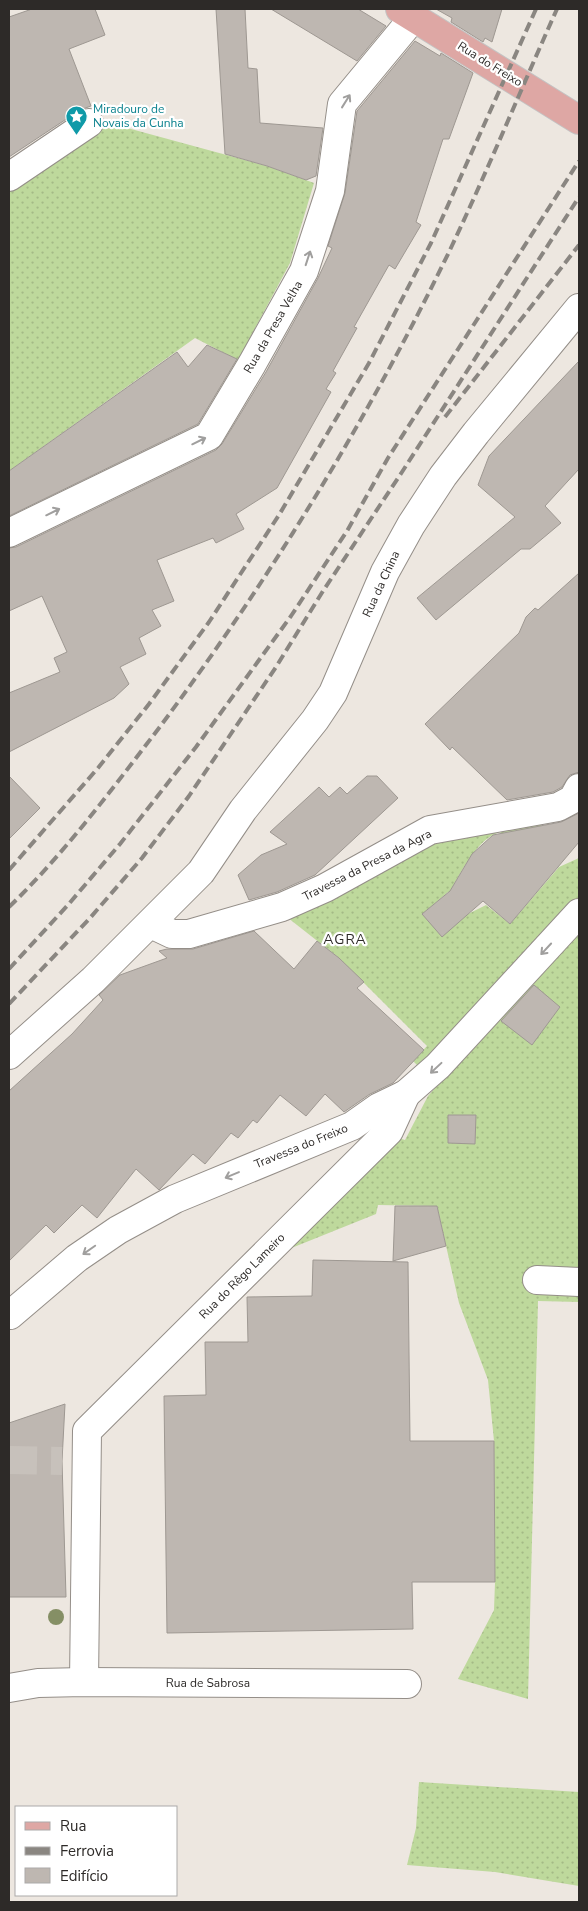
<svg xmlns="http://www.w3.org/2000/svg" width="588" height="1911" font-family="'Nunito Sans',sans-serif">
<defs>
<pattern id="grass-dots" width="8" height="8" patternUnits="userSpaceOnUse" patternTransform="scale(1.25)"><rect width="8" height="8" fill="#bed99c"/><path d="M2 2h.1M6 6h.1" fill="none" stroke="#a4ba86" stroke-width="1.8" stroke-linecap="round"/></pattern>
</defs>
<rect width="100%" height="100%" fill="#ede7e0"/>
<g fill="url(#grass-dots)">
<polygon points="109,123 267,166 314,183 290,263 238,360 195,338 9,471 9,189"/>
<path d="M550,816L517,851L500,832C479,838 464,867 454,884L460,889L455,898L448,892L423,914H468L486,905L510,924L559,867L579,858V899L421,1069L413,1061L427,1046L339,958L283,914L435,835Z"/>
<polygon points="579,927 579,1302 538,1301 528,1699 458,1679 494,1610 495,1582 494,1441 488,1380 459,1303 437,1206 378,1205 376,1214 284,1251 395,1137 405,1140 428,1096"/>
<polygon points="419,1782 579,1792 579,1886 495,1872 407,1865 416,1828"/>
</g>
<g fill="#beb7b1" stroke="#9e9892">
<polygon points="32,9 95,9 105,35 69,49 91,106 80,110 9,157 9,17"/>
<polygon points="216,9 245,9 248,68 257,69 260,123 323,128 316,176 306,180 267,166 225,154"/>
<polygon points="271,9 358,9 386,26 357,61"/>
<polygon points="436,9 502,9 492,42 485,38 483,42 451,22 452,18"/>
<polygon points="415,41 440,56 441,53 473,73 449,139 443,139 416,222 421,225 395,269 389,265 354,327 357,328 333,371 336,373 326,389 331,392 277,488 236,514 244,529 216,543 213,538 157,560 174,601 152,610 161,626 139,638 146,654 120,667 129,684 114,698 9,752 9,693 60,672 54,658 67,652 42,596 9,611 9,548 16,547 216,450 222,444 266,372 318,278 332,248 328,246 345,193 357,111"/>
<polygon points="207,345 237,359 198,424 9,516 9,471 177,352 188,367"/>
<polygon points="579,361 579,469 545,506 561,523 530,549 521,549 436,620 417,598 515,517 478,485 489,456"/>
<polygon points="579,573 579,772 570,775 562,787 553,792 507,800 452,747 450,750 425,724 519,633 526,617 535,608 538,610"/>
<polygon points="9,776 40,808 9,839"/>
<polygon points="367,776 377,776 398,798 315,875 277,892 249,900 238,875 261,855 287,844 270,832 319,787 329,797 340,787 347,794"/>
<polygon points="579,813 579,842 510,924 483,901 442,937 422,914 450,891 472,854 493,835 561,822"/>
<polygon points="254,931 294,969 317,941 339,958 364,982 357,988 424,1050 393,1083 370,1094 344,1112 325,1094 306,1116 280,1095 257,1123 253,1120 238,1138 231,1133 205,1164 193,1154 159,1190 136,1169 97,1218 82,1205 54,1233 46,1225 9,1261 9,1091 72,1034 103,1000 99,995 120,975 167,958 159,951 167,949 193,949"/>
<polygon points="534,985 560,1007 532,1045 501,1021"/>
<polygon points="448,1115 476,1115 475,1144 448,1143"/>
<polygon points="395,1206 437,1206 446,1246 393,1261"/>
<polygon points="313,1260 408,1262 410,1441 494,1441 495,1582 412,1582 413,1629 167,1633 164,1396 206,1395 205,1342 248,1342 247,1297 312,1296"/>
<polygon points="65,1404 62,1461 66,1597 9,1597 9,1423"/>
</g>
<g fill="none" stroke-linecap="round" stroke-linejoin="round">
<polyline stroke="#c7c1bb" stroke-width="28" stroke-dasharray="28 14" stroke-linecap="butt" points="9,1460 62,1461"/>
<defs>
<g id="minor">
<polyline points="9,177 89,123"/>
<polyline points="9,533 209,436 252,364 304,271 330,191 342,104 414,17"/>
<polyline points="151,924 172,934 189,934 282,907 325,888 430,830 558,807 573,799 579,788"/>
<polyline points="9,1055 93,980 201,872 243,810 315,720 333,693 385,572 411,525 443,476 476,433 579,308"/>
<polyline points="537,1280 579,1282"/>
<polyline points="10,1315 77,1258 118,1230 175,1199 352,1126 379,1107 406,1094 438,1066 579,913"/>
<polyline points="84,1682 87,1431 389,1131 406,1094"/>
<polyline points="9,1688 38,1683 84,1682 407,1684"/>
</g>
<polyline id="major" points="400,9 579,120"/>
</defs>
<use href="#minor" stroke="#948e88" stroke-width="30"/>
<use href="#major" stroke="#c4c3c3" stroke-width="30"/>
<use href="#minor" stroke="#fff" stroke-width="28"/>
<use href="#major" stroke="#dea7a4" stroke-width="28"/>
<g stroke="#8a8681" stroke-width="4" stroke-dasharray="10 5" stroke-linecap="butt">
<polyline points="445,417 579,245"/>
<polyline points="9,870 98,768 149,704 209,622 279,515 369,363 431,243 536,9"/>
<path d="M9,907C65,853 112,789 159,728C270,579 368,419 449,252C487,172 521,89 557,9"/>
<polyline points="9,969 67,906 120,844 196,747 291,616 347,531 388,458 579,161"/>
<polyline points="9,1004 90,918 142,858 189,796 276,667 323,591 402,472 579,197"/>
</g>
</g>
<circle fill="#858f65" cx="56" cy="1617" r="8"/>
<defs><path id="oneway-shaft" d="M-6 0H5M1.5-3L5.5 0L1.5 3" fill="none" stroke-width="1.6" stroke-linecap="round" stroke-linejoin="round" transform="scale(1.25)"/></defs>
<g stroke="#a09f9e">
<use href="#oneway-shaft" transform="translate(346 101) rotate(-58)"/>
<use href="#oneway-shaft" transform="translate(308 258) rotate(-72)"/>
<use href="#oneway-shaft" transform="translate(199 441) rotate(-26)"/>
<use href="#oneway-shaft" transform="translate(53 512) rotate(-26)"/>
<use href="#oneway-shaft" transform="translate(546 949) rotate(133)"/>
<use href="#oneway-shaft" transform="translate(436 1068) rotate(137)"/>
<use href="#oneway-shaft" transform="translate(232 1175) rotate(157)"/>
<use href="#oneway-shaft" transform="translate(89 1250) rotate(145)"/>
</g>
<defs>
<symbol id="sight-pin" viewBox="-11 -11 22 30"><path d="M0 17L-7.5 6A9.5 9.5 0 1 1 7.5 6Z" fill="#0f9aa8" stroke="#fff"/><path d="M0-6L1.8-2.2L6-1.7L2.9 1.2L3.7 5.4L0 3.3L-3.7 5.4L-2.9 1.2L-6-1.7L-1.8-2.2Z" fill="#fff"/></symbol>
</defs>
<g fill-rule="evenodd">
<use href="#sight-pin" x="64" y="104" width="25" height="34"/>
</g>
<g text-anchor="middle" stroke-width="4.5" stroke-linejoin="round" paint-order="stroke">
<g font-size="12" fill="#2d2a28" stroke="#fff">
<text transform="translate(490 64) rotate(32)" y="4">Rua do Freixo</text>
<text transform="translate(273 327) rotate(-60)" y="4">Rua da Presa Velha</text>
<text transform="translate(381 584) rotate(-65)" y="4">Rua da China</text>
<text transform="translate(367 865) rotate(-27)" y="4">Travessa da Presa da Agra</text>
<text transform="translate(301 1146) rotate(-22)" y="4">Travessa do Freixo</text>
<text transform="translate(242 1276) rotate(-45)" y="4">Rua do Rêgo Lameiro</text>
<text x="208" y="1687">Rua de Sabrosa</text>
</g>
<g font-size="12" fill="#0d838f" stroke="#fff" text-anchor="start">
<text x="93" y="113">Miradouro de<tspan x="93" dy="14">Novais da Cunha</tspan></text>
</g>
<g font-size="14" letter-spacing="1" fill="#2d2a28" stroke="#fff">
<text x="345" y="944">AGRA</text>
</g>
</g>
<rect width="588" height="1911" fill="none" stroke="#2d2a28" stroke-width="20"/>
<rect x="15" y="1806" width="162" height="90" fill="#ffffff" stroke="#abaaa9"/>
<rect x="25" y="1822" width="25" height="8" fill="#dea7a4" stroke="#abaaa9"/>
<text x="60" y="1831" font-size="15" fill="#2d2a28">Rua</text>
<rect x="25" y="1847" width="25" height="8" fill="#8a8681" stroke="#abaaa9"/>
<text x="60" y="1856" font-size="15" fill="#2d2a28">Ferrovia</text>
<rect x="25" y="1868" width="25" height="15" fill="#beb7b1" stroke="#abaaa9"/>
<text x="60" y="1881" font-size="15" fill="#2d2a28">Edifício</text>
</svg>
